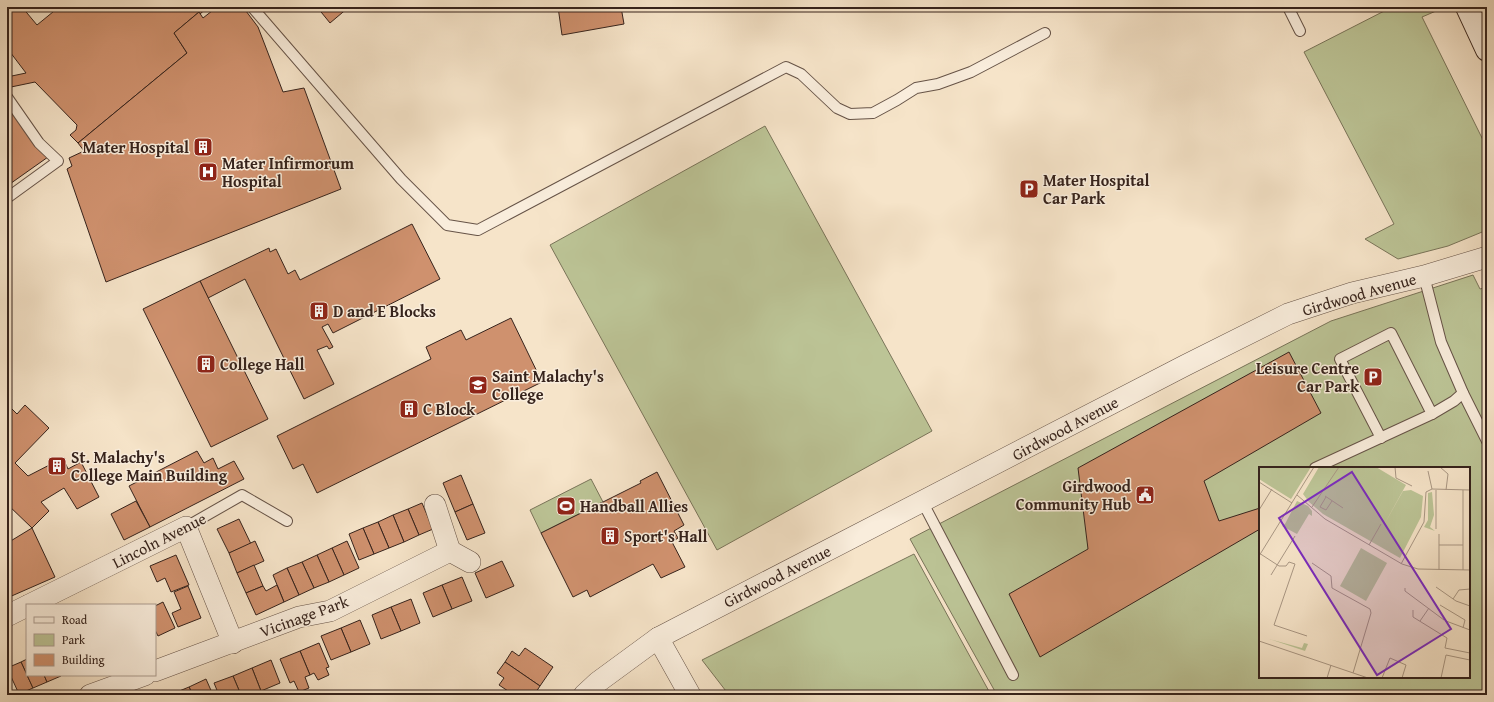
<svg xmlns="http://www.w3.org/2000/svg" width="1494" height="702" font-family="'Gentium Book Plus',serif">
<rect width="100%" height="100%" fill="#f6e4c9"/>
<filter id="stains"><feTurbulence type="fractalNoise" baseFrequency=".005" numOctaves="4"/><feColorMatrix values="0 0 0 0 .2 0 0 0 0 .09 0 0 0 0 .02 0 0 0 .5 -.17"/></filter>
<radialGradient id="worn" r=".72"><stop offset=".6" stop-color="#630" stop-opacity="0"/><stop offset="1" stop-color="#630" stop-opacity=".3"/></radialGradient>
<g fill="#bcc496" stroke="#797459" fill-rule="evenodd">
<polygon points="1392,7 1434,7 1436,11 1422,17 1487,148 1487,230 1448,246 1398,259 1365,239 1394,224 1304,52"/>
<polygon points="765,126 932,431 717,550 550,245"/>
<path d="M1473,275L1480,289L1487,287V695H997L910,539L1331,321ZM1260,468H1469V677H1260Z"/>
<polygon points="591,479 603,502 541,533 530,510"/>
<polygon points="914,554 991,695 729,695 702,660"/>
</g>
<g fill="#cf916e" stroke="#36231c">
<polygon points="9,7 22,7 37,25 59,7 208,7 200,14 199,12 174,33 187,53 78,143 70,135 76,130 77,125 35,82 11,87 7,79 7,77 26,73 7,48 7,9"/>
<polygon points="217,7 243,7 258,27 283,92 304,88 341,189 106,282 67,169 72,166 69,158 84,151 78,143 187,53 174,33 199,12 203,18"/>
<polygon points="317,7 349,7 330,23"/>
<polygon points="558,7 621,7 624,24 562,35"/>
<polygon points="7,101 48,157 7,186"/>
<polygon points="412,224 440,279 333,333 328,324 322,327 333,347 329,349 327,346 317,350 334,384 304,399 245,279 208,298 200,281 269,248 270,252 276,249 288,274 295,270 300,280"/>
<polygon points="200,281 268,419 211,447 143,309"/>
<polygon points="511,318 542,382 317,493 303,464 293,469 277,436 431,359 426,347 461,330 466,340"/>
<polygon points="1289,352 1321,413 1204,481 1219,521 1260,508 1260,529 1040,657 1009,594 1088,549 1078,468"/>
<polygon points="7,404 17,414 25,405 49,428 15,463 28,476 63,458 68,469 81,462 99,497 77,509 64,488 41,502 49,511 32,528 7,504"/>
<polygon points="197,451 204,463 213,458 218,469 234,461 244,479 150,527 129,486"/>
<polygon points="657,472 684,525 674,531 678,538 672,542 685,567 661,578 653,564 590,597 587,590 573,597 541,533 641,483 640,481"/>
<polygon points="461,475 473,504 455,512 443,483"/>
<polygon points="136,501 150,527 124,540 111,514"/>
<polygon points="422,503 433,529 419,535 408,509"/>
<polygon points="473,504 485,533 467,540 455,512"/>
<polygon points="408,509 419,535 404,542 393,515"/>
<polygon points="393,515 404,542 389,548 378,522"/>
<polygon points="239,519 251,544 229,553 217,529"/>
<polygon points="378,522 389,548 374,554 363,528"/>
<polygon points="32,528 55,577 7,598 7,537 9,542"/>
<polygon points="363,528 374,554 359,560 349,534"/>
<polygon points="255,541 264,561 237,573 229,553"/>
<polygon points="347,541 359,568 344,575 332,548"/>
<polygon points="332,548 344,575 329,582 317,555"/>
<polygon points="176,555 189,585 171,592 165,578 157,582 150,566"/>
<polygon points="317,555 329,582 314,588 302,562"/>
<polygon points="502,561 514,586 486,598 475,573"/>
<polygon points="302,562 314,588 299,595 287,568"/>
<polygon points="254,565 263,586 246,593 237,573"/>
<polygon points="287,568 299,595 284,602 273,575"/>
<polygon points="462,577 472,601 452,609 442,585"/>
<polygon points="277,585 284,602 256,615 246,593 263,586 266,591"/>
<polygon points="442,585 452,609 433,617 423,593"/>
<polygon points="188,586 201,618 178,627 172,613 181,609 174,592"/>
<polygon points="411,599 420,623 401,631 391,607"/>
<polygon points="163,602 175,628 158,636 155,630 155,606"/>
<polygon points="391,607 401,631 381,639 372,615"/>
<polygon points="360,620 370,644 351,652 341,628"/>
<polygon points="341,628 351,652 331,660 321,636"/>
<polygon points="319,643 329,667 326,668 329,675 318,680 314,673 310,675 300,651"/>
<polygon points="525,648 553,667 540,686 505,662 512,651 519,656"/>
<polygon points="300,651 310,675 305,677 309,688 299,692 294,681 290,683 280,659"/>
<polygon points="27,659 27,675 21,662"/>
<polygon points="271,660 280,683 261,691 252,668"/>
<polygon points="21,662 33,688 19,694 7,668"/>
<polygon points="505,662 540,686 534,695 514,695 499,685 504,678 497,673"/>
<polygon points="252,668 261,691 251,695 241,695 233,676"/>
<polygon points="27,675 44,675 47,682 33,688"/>
<polygon points="44,675 60,675 61,676 47,682"/>
<polygon points="233,676 241,695 219,695 214,683"/>
<polygon points="206,679 213,695 193,695 189,687"/>
<polygon points="189,687 193,695 173,695 172,694"/>
</g>
<g fill="none" stroke-linecap="round" stroke-linejoin="round">
<defs>
<g id="lane">
<polyline points="252,7 401,179 447,225 478,230 786,67 801,74 837,108 850,114 873,113 897,100 916,88 938,84 971,72 1045,33"/>
<polyline points="1288,7 1300,31"/>
<polyline points="7,97 39,143 58,161 7,198"/>
<polyline points="1424,276 1441,342 1463,393 1487,441"/>
<polyline points="1381,438 1340,359 1391,333 1432,414"/>
<polyline points="1315,468 1432,414 1454,401 1463,393"/>
<polyline points="922,501 1013,675"/>
<polyline points="186,527 242,495 287,521"/>
</g>
<g id="street">
<polyline points="435,505 450,551"/>
<polyline points="29,605 186,527 233,643"/>
<polyline points="7,616 27,606"/>
<polyline points="658,638 690,695"/>
<polyline points="155,671 299,617 330,611 450,551 470,562"/>
<polyline points="90,695 145,675"/>
<polyline points="584,695 598,682 658,638 1186,365 1288,314 1352,293 1424,276 1487,257"/>
</g>
<polyline id="secondary" points="1467,7 1487,50"/>
</defs>
<use href="#lane" stroke="#665347" stroke-width="12"/>
<use href="#street" stroke="#665347" stroke-width="22"/>
<use href="#secondary" stroke="#36231c" stroke-width="24"/>
<use href="#lane" stroke="#f9eddc" stroke-width="10"/>
<use href="#street" stroke="#f9eddc" stroke-width="21"/>
<use href="#secondary" stroke="#f9eddc" stroke-width="22"/>
</g>
<defs>
<symbol id="building-square" viewBox="-11 -11 22 22"><rect x="-9" y="-9" width="18" height="18" rx="4" fill="#8f2418" stroke="#f9eddc"/><path d="M-4-6H4V6H1V3H-1V6H-4ZM-2.5-4.3h1.7v1.8h-1.7ZM.8-4.3h1.7v1.8H.8ZM-2.5-1h1.7V.8h-1.7ZM.8-1h1.7V.8H.8Z" fill="#fff"/></symbol>
<symbol id="hospital-square" viewBox="-11 -11 22 22"><rect x="-9" y="-9" width="18" height="18" rx="4" fill="#8f2418" stroke="#f9eddc"/><path d="M-5-5h3v3.5h4V-5h3V5h-3V1.5h-4V5h-3Z" fill="#fff"/></symbol>
<symbol id="parking-square" viewBox="-11 -11 22 22"><rect x="-9" y="-9" width="18" height="18" rx="4" fill="#8f2418" stroke="#f9eddc"/><path d="M-3.5-5.5H1a3.5 3.5 0 0 1 0 7H-1V5.5H-3.5ZM-1-3.4V-.6H.8a1.4 1.4 0 0 0 0-2.8Z" fill="#fff"/></symbol>
<symbol id="school-square" viewBox="-11 -11 22 22"><rect x="-9" y="-9" width="18" height="18" rx="4" fill="#8f2418" stroke="#f9eddc"/><path d="M0-5L7-2L0 1L-7-2ZM-4 1L0 2.5L4 1V4Q0 6-4 4Z" fill="#fff"/></symbol>
<symbol id="civic-square" viewBox="-11 -11 22 22"><rect x="-9" y="-9" width="18" height="18" rx="4" fill="#8f2418" stroke="#f9eddc"/><path d="M-.6-6.5H3V-4.5H.6V-3L4-1V1h2V6H-6V1h2V-1L-.6-3ZM-1.2 2.5V6h2.4V2.5Z" fill="#fff"/></symbol>
<symbol id="stadium-square" viewBox="-11 -11 22 22"><rect x="-9" y="-9" width="18" height="18" rx="4" fill="#8f2418" stroke="#f9eddc"/><path d="M0-5a6.5 5 0 1 0 0 10a6.5 5 0 1 0 0-10ZM-3.5-1.8h7v3.6h-7Z" fill="#fff"/></symbol>
</defs>
<g fill-rule="evenodd">
<use href="#building-square" x="192" y="136" width="22" height="22"/>
<use href="#hospital-square" x="197" y="161" width="22" height="22"/>
<use href="#parking-square" x="1018" y="178" width="22" height="22"/>
<use href="#building-square" x="308" y="300" width="22" height="22"/>
<use href="#building-square" x="195" y="353" width="22" height="22"/>
<use href="#parking-square" x="1362" y="366" width="22" height="22"/>
<use href="#school-square" x="467" y="374" width="22" height="22"/>
<use href="#building-square" x="398" y="398" width="22" height="22"/>
<use href="#building-square" x="46" y="455" width="22" height="22"/>
<use href="#civic-square" x="1134" y="484" width="22" height="22"/>
<use href="#stadium-square" x="555" y="495" width="22" height="22"/>
<use href="#building-square" x="599" y="525" width="22" height="22"/>
</g>
<g text-anchor="middle" stroke-width="3" stroke-linejoin="round" paint-order="stroke">
<g font-size="16" font-weight="bold" fill="#36231c" stroke="#f9eddc" text-anchor="start">
<text x="189" y="153" text-anchor="end">Mater Hospital</text>
<text x="222" y="169">Mater Infirmorum<tspan x="222" dy="18">Hospital</tspan></text>
<text x="1043" y="186">Mater Hospital<tspan x="1043" dy="18">Car Park</tspan></text>
<text x="333" y="317">D and E Blocks</text>
<text x="220" y="370">College Hall</text>
<text x="1359" y="374" text-anchor="end">Leisure Centre<tspan x="1359" dy="18">Car Park</tspan></text>
<text x="492" y="382">Saint Malachy's<tspan x="492" dy="18">College</tspan></text>
<text x="423" y="415">C Block</text>
<text x="71" y="463">St. Malachy's<tspan x="71" dy="18">College Main Building</tspan></text>
<text x="1131" y="492" text-anchor="end">Girdwood<tspan x="1131" dy="18">Community Hub</tspan></text>
<text x="580" y="512">Handball Allies</text>
<text x="624" y="542">Sport's Hall</text>
</g>
<g font-size="16" fill="#36231c" stroke="#f9eddc">
<text transform="translate(1359 294) rotate(-16)" y="6">Girdwood Avenue</text>
<text transform="translate(1065 428) rotate(-28)" y="6">Girdwood Avenue</text>
<text transform="translate(159 540) rotate(-27)" y="6">Lincoln Avenue</text>
<text transform="translate(777 576) rotate(-27)" y="6">Girdwood Avenue</text>
<text transform="translate(304 616) rotate(-20)" y="6">Vicinage Park</text>
</g>
</g>
<g transform="translate(1259 467)">
<rect width="211" height="211" fill="#f6e4c9"/>
<path d="M0,0H52L32,32L0,12ZM60,0H117L147,18L121,65L144,24L152,23L164,29L162,50L141,91L64,47L50,35L44,27ZM173,25L175,48L171,60L176,64L165,60L169,53V26ZM38,34L49,39L53,44V49L50,47L38,67L23,59L26,57ZM102,81L128,96L107,134L81,119ZM10,172L43,181L45,176L49,177L46,184Z" fill="#bcc496"/>
<path fill="none" stroke="#a99784" stroke-width="1" d="M136,0L137,11L153,19M181,0L189,7L187,23M169,4L173,22M0,15L33,36M177,23V62M204,23V103M38,28L66,52L143,97L159,102L211,103M66,29L84,41M67,30L61,40L67,43L73,34M53,40L80,0M0,43L13,22M110,78L122,57M180,78H204M0,86L20,99H27L30,95L36,97L15,158L48,169M0,89L55,0M53,96L72,109L73,121L111,142L112,146L94,206M142,97L165,55L167,25L173,22L211,23M180,103V67M12,108L36,69M177,120L197,134L211,139M146,121V124L185,153M194,132L200,123L211,122M181,138L206,153L204,161M154,143V150L188,171L186,181L211,186M161,154L170,141M187,154L211,163M0,174L109,211M68,211L72,198M123,211L131,191L147,198L143,211M182,211L187,188L211,193"/>
<path fill="#7b2cbf" fill-opacity="0.15" stroke="#7b2cbf" stroke-width="2" d="M93,5L192,162L118,208L20,51Z"/>
<rect width="211" height="211" fill="none" stroke="#36231c" stroke-width="2"/>
</g>
<rect width="1494" height="702" fill="none" stroke="#f6e4c9" stroke-width="24"/>
<rect x="8" y="8" width="1478" height="686" fill="none" stroke="#36231c" stroke-width="2"/>
<rect x="12" y="12" width="1470" height="678" fill="none" stroke="#36231c"/>
<rect x="26" y="604" width="130" height="72" fill="#f9eddc" stroke="#ab9c8f"/>
<rect x="34" y="617" width="20" height="6" fill="#f9eddc" stroke="#ab9c8f"/>
<text x="62" y="624" font-size="12" fill="#36231c">Road</text>
<rect x="34" y="634" width="20" height="12" fill="#bcc496" stroke="#ab9c8f"/>
<text x="62" y="644" font-size="12" fill="#36231c">Park</text>
<rect x="34" y="654" width="20" height="12" fill="#cf916e" stroke="#ab9c8f"/>
<text x="62" y="664" font-size="12" fill="#36231c">Building</text>
<rect width="100%" height="100%" filter="url(#stains)"/>
<rect width="100%" height="100%" fill="url(#worn)"/>
</svg>
